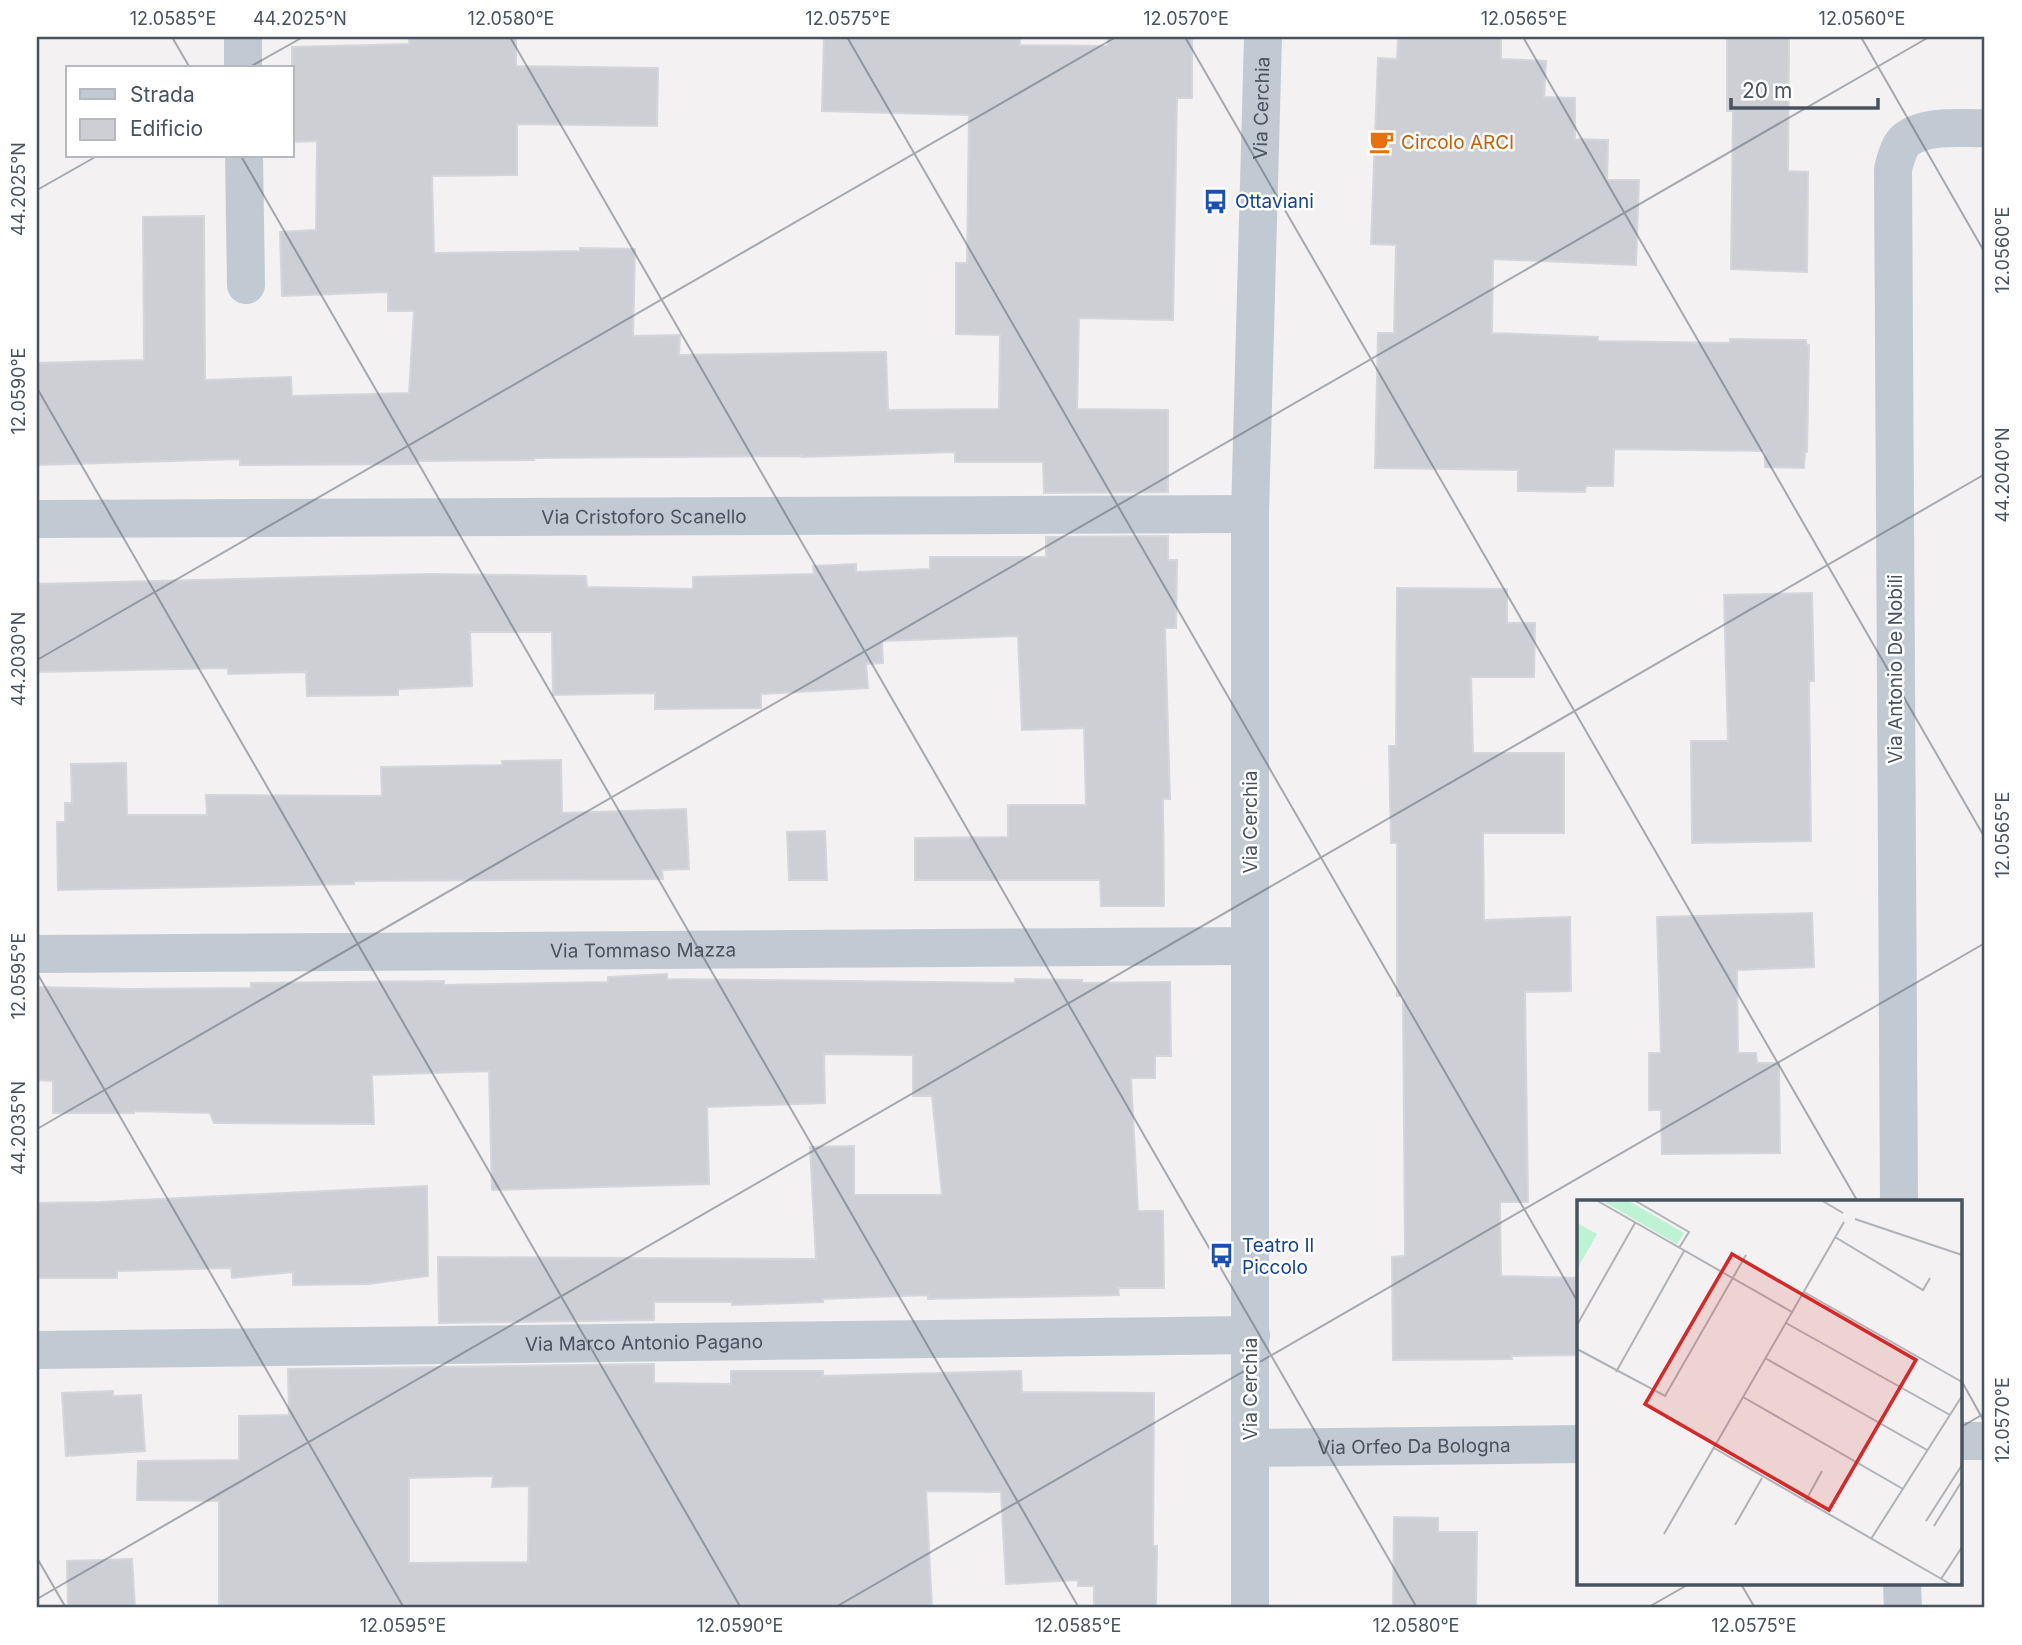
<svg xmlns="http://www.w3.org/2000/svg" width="2022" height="1645" font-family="Inter,sans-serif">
<rect width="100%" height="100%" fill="#f3f1f1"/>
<g fill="#cdcfd5" stroke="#d4d6dc" stroke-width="2" fill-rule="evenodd">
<polygon points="409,37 516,37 516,66 658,68 657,126 517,124 517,175 432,176 434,253 580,251 580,248 635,249 633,336 680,335 679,355 886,352 888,410 999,409 1000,335 956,334 956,263 967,263 969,115 822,111 824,37 1020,37 1020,45 1108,46 1108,37 1192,37 1192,98 1177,98 1173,320 1079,318 1077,409 1168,410 1168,492 1044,493 1043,462 955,462 955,452 802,457 802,456 534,458 534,460 417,461 417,464 240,465 240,459 37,465 37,363 144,360 143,217 204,216 205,380 291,377 292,396 409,393 414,311 388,311 388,292 282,296 280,232 316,230 317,141 292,142 292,47 409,44"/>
<polygon points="1398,37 1501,37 1501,59 1546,61 1544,97 1575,98 1575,139 1608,140 1607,180 1639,180 1636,265 1493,259 1492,333 1598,337 1598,341 1730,343 1730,339 1806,340 1806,344 1809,345 1807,452 1805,452 1804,468 1765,467 1765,451 1614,449 1613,486 1586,486 1585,492 1518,491 1518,470 1375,468 1378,333 1394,333 1396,245 1371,244 1378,58 1397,59"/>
<polygon points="1727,37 1789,37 1788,171 1808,172 1807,272 1731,269 1733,111 1727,111"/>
<polygon points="1168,536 1168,560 1177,560 1176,628 1165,628 1170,799 1163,799 1164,906 1101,906 1100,880 915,880 915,838 1008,837 1008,805 1086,805 1084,728 1022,730 1018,636 882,641 883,663 866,664 868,688 761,694 761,708 655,709 655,693 553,695 552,632 470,632 472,686 398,689 398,695 307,696 306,672 228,674 228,668 37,672 37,584 429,574 586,576 587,587 693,589 693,577 814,574 813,566 856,564 856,572 930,569 930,557 1046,557 1046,537"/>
<polygon points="1397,588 1507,589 1507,623 1535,623 1534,677 1471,677 1473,753 1564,753 1564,833 1483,833 1484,920 1570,917 1571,991 1525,992 1528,1202 1500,1202 1501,1276 1579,1278 1579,1355 1512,1356 1512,1359 1393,1360 1392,1257 1405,1256 1403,996 1397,996 1397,843 1391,843 1389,746 1396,746"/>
<polygon points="1812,593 1814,681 1809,681 1811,841 1692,843 1691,741 1728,741 1724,595"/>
<polygon points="561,760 562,813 686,809 689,869 662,870 663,879 354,881 354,884 58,890 57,822 65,822 65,803 72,803 71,764 126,763 127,815 207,815 206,795 382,796 381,767 502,765 502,761"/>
<polygon points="825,831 827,880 789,880 787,832"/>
<polygon points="1812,913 1814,967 1737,970 1738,1053 1756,1053 1757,1063 1779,1063 1780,1153 1662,1154 1661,1110 1649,1110 1649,1053 1661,1053 1657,917"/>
<polygon points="667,974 667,979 1015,983 1015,979 1082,980 1082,983 1170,982 1171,1056 1155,1056 1155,1078 1131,1078 1138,1211 1163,1211 1164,1288 1118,1288 1119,1295 928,1299 928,1295 823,1299 823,1302 732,1305 732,1302 654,1302 654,1320 439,1323 438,1257 816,1259 810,1147 854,1146 854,1195 942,1195 932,1096 913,1096 913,1055 824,1054 825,1103 707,1107 709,1184 492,1190 489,1071 372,1075 374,1124 214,1123 210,1113 134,1111 134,1113 53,1113 53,1081 37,1080 37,987 130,989 251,988 251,983 444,981 444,985 608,982 608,977"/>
<polygon points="427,1186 428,1276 368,1284 293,1285 293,1272 232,1278 231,1268 117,1271 117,1278 37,1278 37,1203 100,1202"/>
<path d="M654,1364V1383L731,1384V1371H823V1376L1021,1371L1022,1392L1154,1393L1153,1546H1157L1156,1608H1094V1586H1078V1580L1006,1584L1001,1492L926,1491L932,1608H219V1501L137,1500L138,1461L239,1460V1416L289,1415L288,1369ZM493,1476L492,1487L529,1486L528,1562L409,1563V1478Z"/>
<polygon points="113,1391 113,1396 141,1395 145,1451 66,1456 62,1393"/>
<polygon points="1394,1517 1438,1518 1438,1532 1477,1532 1476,1608 1393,1608"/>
<polygon points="132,1559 135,1608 68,1608 67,1561"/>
</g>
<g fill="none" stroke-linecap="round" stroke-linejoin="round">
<g stroke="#c1cad3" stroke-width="38">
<polyline points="243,37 243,68"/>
<polyline points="244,156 246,285"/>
<path id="s1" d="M37,519L1250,514"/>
<path id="s2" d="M37,954L1249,946"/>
<path d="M1899,1202L1893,169C1896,158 1899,145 1907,139C1927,124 1962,129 1985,128"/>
<path id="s3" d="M37,1350L1251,1335"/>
<polyline points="1961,1441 1985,1441"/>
<path id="s4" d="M1250,1448L1579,1444"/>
<polyline points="1902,1584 1903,1608"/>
<path id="s5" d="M1250,1608V514L1263,37"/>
</g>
</g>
<path fill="none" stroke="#48535f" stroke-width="2" stroke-opacity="0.45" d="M172,37L190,68M510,37L1417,1608M847,37L1579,1304M1185,37L1858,1202M1523,37L1985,838M1861,37L1985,253M248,68L303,37M241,156L1079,1608M37,190L97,156M37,388L741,1608M37,660L1116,37M37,973L404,1608M37,1129L1929,37M1961,1380L1985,1423M1961,1427L1985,1413M37,1558L66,1608M1741,1584L1755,1608M37,1599L1985,474M834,1608L1985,943M1647,1608L1689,1584"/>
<defs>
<symbol id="cafe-bare" viewBox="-9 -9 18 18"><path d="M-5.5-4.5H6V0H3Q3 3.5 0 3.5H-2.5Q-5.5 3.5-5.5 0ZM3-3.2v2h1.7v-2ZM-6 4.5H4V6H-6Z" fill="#e8710a" stroke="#fff" stroke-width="2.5" paint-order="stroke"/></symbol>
<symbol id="bus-bare" viewBox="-9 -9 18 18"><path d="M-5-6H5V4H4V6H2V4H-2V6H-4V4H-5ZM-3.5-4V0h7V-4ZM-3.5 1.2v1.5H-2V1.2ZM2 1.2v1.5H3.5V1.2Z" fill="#1a4fb4" stroke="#fff" stroke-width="2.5" paint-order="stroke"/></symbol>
</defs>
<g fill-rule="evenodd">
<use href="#cafe-bare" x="1364" y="124" width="35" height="35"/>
<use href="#bus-bare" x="1198" y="184" width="35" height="35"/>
<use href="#bus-bare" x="1204" y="1238" width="35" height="35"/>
</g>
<g text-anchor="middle" stroke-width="5" stroke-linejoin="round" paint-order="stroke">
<g font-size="19" fill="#48535f" stroke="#fff">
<text dy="7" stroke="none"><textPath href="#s5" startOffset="1500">Via Cerchia</textPath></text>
<text dy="7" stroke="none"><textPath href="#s1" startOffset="607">Via Cristoforo Scanello</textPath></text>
<text transform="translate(1895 669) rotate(-90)" y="7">Via Antonio De Nobili</text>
<text transform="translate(1250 822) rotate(-90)" y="7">Via Cerchia</text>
<text dy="7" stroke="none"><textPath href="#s2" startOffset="606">Via Tommaso Mazza</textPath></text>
<text dy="7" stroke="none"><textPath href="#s3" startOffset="607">Via Marco Antonio Pagano</textPath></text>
<text transform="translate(1250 1389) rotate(-90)" y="7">Via Cerchia</text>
<text dy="7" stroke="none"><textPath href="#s4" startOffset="164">Via Orfeo Da Bologna</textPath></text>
</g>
<g font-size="19" fill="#c56008" stroke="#fff" text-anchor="start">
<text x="1401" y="149">Circolo ARCI</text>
</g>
<g font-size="19" fill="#164399" stroke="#fff" text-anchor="start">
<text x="1235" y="208">Ottaviani</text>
<text x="1242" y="1252">Teatro Il<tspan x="1242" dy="22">Piccolo</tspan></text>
</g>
</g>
<g transform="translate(1577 1200)">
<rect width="385" height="385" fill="#f3f1f1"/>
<path d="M24,0H50L107,33L100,44ZM0,23L20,34L0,69Z" fill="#bef2d4"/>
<path fill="none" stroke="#afb2b7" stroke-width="2" d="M19,0L215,112M57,0L112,32L102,48M244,0L266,13M278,19L385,55M258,37L346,90L353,78M227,92L385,182M209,123L373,215M0,125L58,23M0,149L88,196L169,55M188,158L350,250M39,172L107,51M166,197L326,289M137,248L375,385M228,302L245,271M349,321L385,265M158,325L185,278M357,326L385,281M87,334L267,22M294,339L385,196M364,379L385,347"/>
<path fill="#d62828" fill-opacity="0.15" stroke="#d62828" stroke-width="3.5" d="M155,54L339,160L252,310L68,204Z"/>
<rect width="385" height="385" fill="none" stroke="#48535f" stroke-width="3.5"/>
</g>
<rect width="2022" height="1645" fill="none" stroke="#ffffff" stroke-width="77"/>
<rect x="66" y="66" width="228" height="91" fill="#ffffff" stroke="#b6babf" stroke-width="2"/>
<rect x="80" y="89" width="35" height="10" fill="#c1cad3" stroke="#b6babf" stroke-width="2"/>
<text x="130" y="102" font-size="21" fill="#48535f">Strada</text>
<rect x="80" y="119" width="35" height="21" fill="#cdcfd5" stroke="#b6babf" stroke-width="2"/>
<text x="130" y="136" font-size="21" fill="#48535f">Edificio</text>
<path d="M1731 98v10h147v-10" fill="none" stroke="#48535f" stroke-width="3.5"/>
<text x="1742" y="98" font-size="21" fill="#48535f" stroke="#ffffff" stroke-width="5" paint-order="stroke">20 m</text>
<rect x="38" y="38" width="1945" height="1568" fill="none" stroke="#48535f" stroke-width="2.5"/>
<g font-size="18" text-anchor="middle" fill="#48535f">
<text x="173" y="25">12.0585°E</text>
<text x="300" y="25">44.2025°N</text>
<text x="511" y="25">12.0580°E</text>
<text x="848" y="25">12.0575°E</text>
<text x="1186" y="25">12.0570°E</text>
<text x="1524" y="25">12.0565°E</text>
<text x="1862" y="25">12.0560°E</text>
<text transform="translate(19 189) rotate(-90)" y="6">44.2025°N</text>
<text transform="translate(2003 250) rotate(-90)" y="6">12.0560°E</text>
<text transform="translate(19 391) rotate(-90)" y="6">12.0590°E</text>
<text transform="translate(2003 475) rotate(-90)" y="6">44.2040°N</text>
<text transform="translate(19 659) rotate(-90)" y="6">44.2030°N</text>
<text transform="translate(2003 835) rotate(-90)" y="6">12.0565°E</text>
<text transform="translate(19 976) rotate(-90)" y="6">12.0595°E</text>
<text transform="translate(19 1128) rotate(-90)" y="6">44.2035°N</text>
<text transform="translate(2003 1420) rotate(-90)" y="6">12.0570°E</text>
<text x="403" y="1632">12.0595°E</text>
<text x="740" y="1632">12.0590°E</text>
<text x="1078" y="1632">12.0585°E</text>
<text x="1416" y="1632">12.0580°E</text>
<text x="1754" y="1632">12.0575°E</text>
</g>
</svg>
